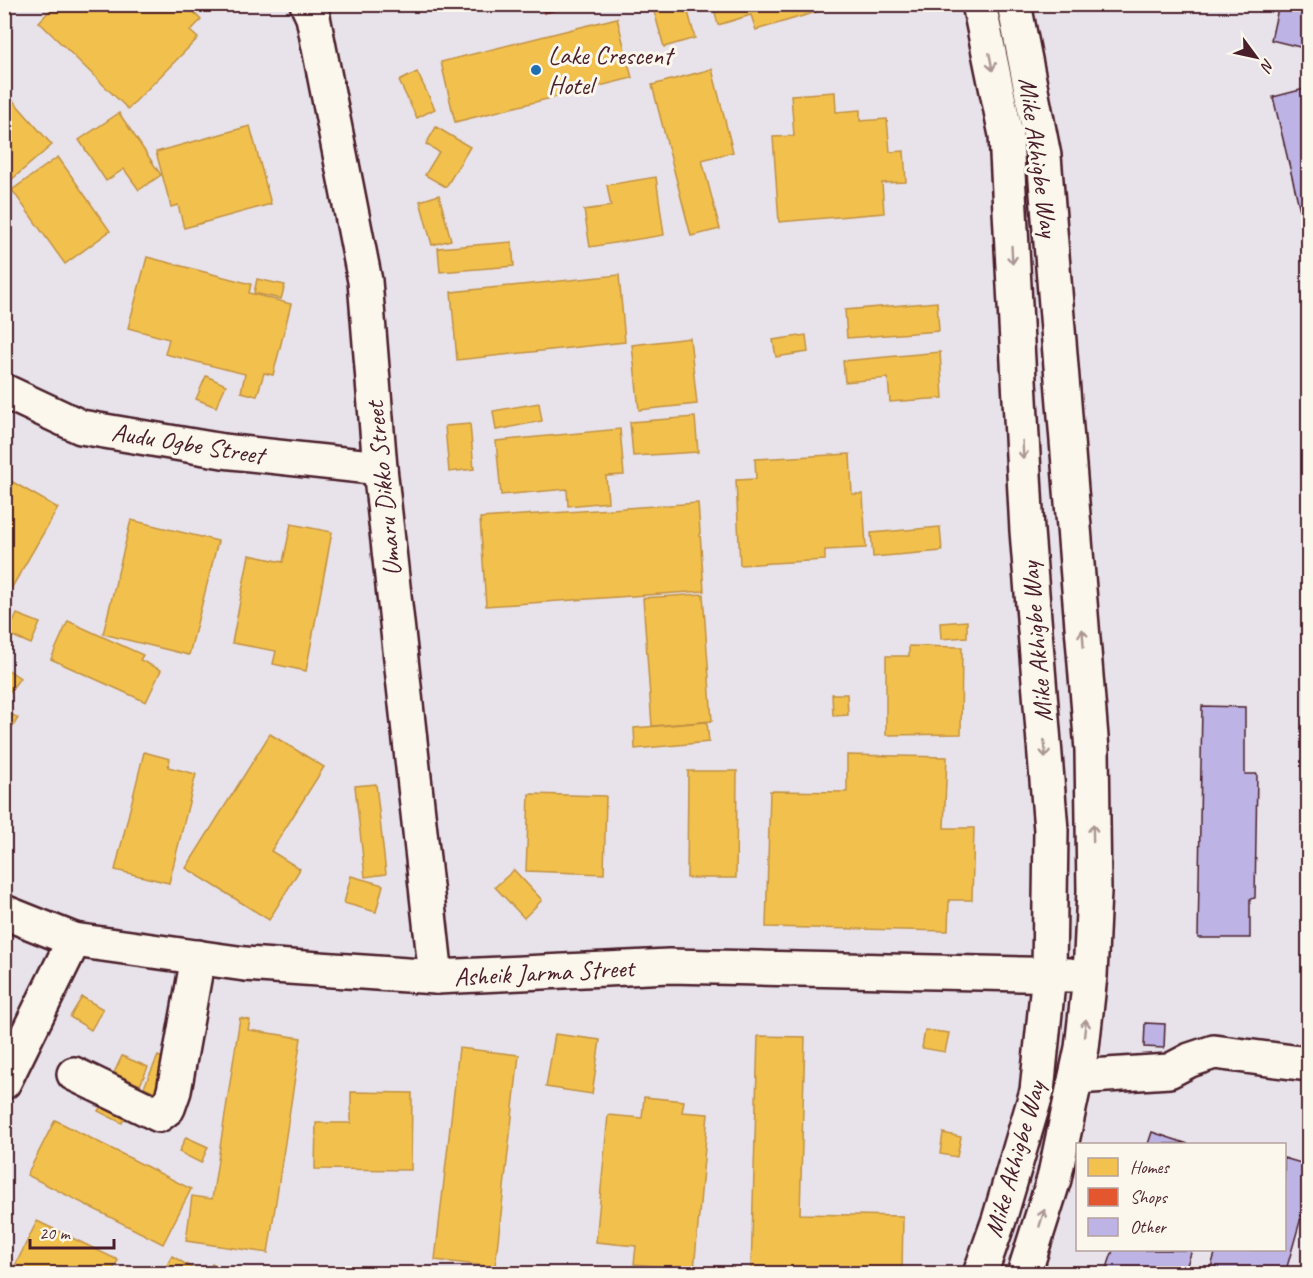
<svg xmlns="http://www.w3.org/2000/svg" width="1313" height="1278" font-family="Caveat,sans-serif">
<rect width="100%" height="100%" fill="#e8e3ea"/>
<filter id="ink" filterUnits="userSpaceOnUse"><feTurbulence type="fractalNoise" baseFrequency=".0167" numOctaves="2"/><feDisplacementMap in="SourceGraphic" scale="12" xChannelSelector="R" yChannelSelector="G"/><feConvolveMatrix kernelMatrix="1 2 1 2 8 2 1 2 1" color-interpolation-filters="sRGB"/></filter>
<g filter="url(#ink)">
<g fill="#f2c14e" stroke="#c09044" stroke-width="1.5">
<polygon points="56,4 186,4 201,20 190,31 198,38 128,109 39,22"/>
<polygon points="652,4 686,4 695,38 664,47"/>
<polygon points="713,4 843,4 756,30 751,15 718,25"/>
<polygon points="617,18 632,78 455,122 441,62"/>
<polygon points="712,69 733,152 702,160 720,229 691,236 652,85"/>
<polygon points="417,72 435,109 417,118 399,81"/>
<polygon points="835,92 836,112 860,110 860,121 887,119 890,152 904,151 906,182 882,183 884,213 779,222 773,137 794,136 791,95"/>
<polygon points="9,96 52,145 4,186 4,100"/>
<polygon points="119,113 161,175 139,190 124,169 106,181 79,140"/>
<polygon points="250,126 271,204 184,228 178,205 171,207 156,152"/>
<polygon points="436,127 470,147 446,187 425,175 439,152 426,144"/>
<polygon points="58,157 110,231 65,264 12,190"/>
<polygon points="656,177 664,235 590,247 584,210 611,206 607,185"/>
<polygon points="439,195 451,240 432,245 420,201"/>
<polygon points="512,242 514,266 440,272 438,248"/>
<polygon points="147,257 251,284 249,293 291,304 273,375 264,373 257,396 241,392 245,374 165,354 169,339 128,328"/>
<polygon points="619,275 625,342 457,360 451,292"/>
<polygon points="257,279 285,285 281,299 254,293"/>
<polygon points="937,302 939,331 847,338 845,310"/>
<polygon points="806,335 808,352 776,357 773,340"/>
<polygon points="690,338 697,404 639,410 632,345"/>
<polygon points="940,352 943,398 890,402 888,378 845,382 843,361"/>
<polygon points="206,376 226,385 216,407 196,399"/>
<polygon points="539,403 542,421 496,430 493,411"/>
<polygon points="695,417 698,452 633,456 630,422"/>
<polygon points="470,424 474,469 449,472 445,426"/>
<polygon points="620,429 624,475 606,476 608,502 568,506 567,489 501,495 496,441"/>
<polygon points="850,454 852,494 863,494 866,548 825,550 825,560 740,565 736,480 756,479 755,459"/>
<polygon points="4,477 58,508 4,601"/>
<polygon points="698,503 704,591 486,606 480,518"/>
<polygon points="131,520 218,541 189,655 103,634"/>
<polygon points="291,524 332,532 306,671 273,664 276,651 232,643 249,555 283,562"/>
<polygon points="940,527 942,551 873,557 871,533"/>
<polygon points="703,594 712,721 652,726 643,598"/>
<polygon points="17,614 40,623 31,644 8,634"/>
<polygon points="68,621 143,655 140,660 161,670 146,702 51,659"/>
<polygon points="967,621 967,637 941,639 940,623"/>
<polygon points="909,646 962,647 961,734 886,735 886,656 909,656"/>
<polygon points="4,667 20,678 5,698 4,698"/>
<polygon points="832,694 847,694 848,715 833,716"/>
<polygon points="4,710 18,718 4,741"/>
<polygon points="707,722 709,742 635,749 634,728"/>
<polygon points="270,734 324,767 271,851 300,869 269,920 186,868"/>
<polygon points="144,752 170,759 168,767 196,774 169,883 115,870"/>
<polygon points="847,755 947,757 944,828 974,828 972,900 949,900 948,931 766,927 770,791 847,792"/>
<polygon points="688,771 737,771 736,878 687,878"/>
<polygon points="376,784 386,874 365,877 355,786"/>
<polygon points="529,794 606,796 604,874 526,871"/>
<polygon points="514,870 542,900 524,918 495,887"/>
<polygon points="351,876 383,885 376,912 344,903"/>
<polygon points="82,997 103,1009 91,1030 70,1017"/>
<polygon points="240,1018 250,1020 248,1030 301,1038 268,1253 186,1241 192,1196 212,1199"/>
<polygon points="925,1030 949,1033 945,1052 922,1048"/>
<polygon points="555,1034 600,1040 592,1094 546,1087"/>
<polygon points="758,1036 805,1037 800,1214 903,1216 902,1274 751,1271"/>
<polygon points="459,1048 519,1055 495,1267 435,1260"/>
<polygon points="122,1056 148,1067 140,1085 114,1073"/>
<polygon points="158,1056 177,1064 162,1095 144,1087"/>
<polygon points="351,1092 412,1093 411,1170 315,1169 316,1123 351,1123"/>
<polygon points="106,1097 129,1109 122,1123 98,1111"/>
<polygon points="644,1097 684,1101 682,1112 708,1114 694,1270 634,1264 636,1246 596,1242 608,1115 642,1118"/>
<polygon points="55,1120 191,1189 163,1244 27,1175"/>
<polygon points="943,1133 961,1137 957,1157 940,1154"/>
<polygon points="186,1137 208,1147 201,1163 179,1152"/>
<polygon points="37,1221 118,1260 111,1274 11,1274"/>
<polygon points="172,1256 202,1274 162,1274"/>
<polygon points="212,1264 229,1274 206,1274"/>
</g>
<polygon fill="#e4572e" stroke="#b6462d" stroke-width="1.5" points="542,4 580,4 544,13"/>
<g fill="#bdb3e4" stroke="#4a1f2b" stroke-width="1.5">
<polygon points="1279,4 1308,4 1308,49 1271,40"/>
<polygon points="1308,88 1308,244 1273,97"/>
<polygon points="1202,706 1245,707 1245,774 1257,774 1255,898 1250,899 1250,938 1198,938"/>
<polygon points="1145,1023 1165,1024 1164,1048 1144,1047"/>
<polygon points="1152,1132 1188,1144 1148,1144"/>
<polygon points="1284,1158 1308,1165 1308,1193 1285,1274 1209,1274 1216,1250 1284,1250"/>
<polygon points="1113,1250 1192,1250 1184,1274 1105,1274"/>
</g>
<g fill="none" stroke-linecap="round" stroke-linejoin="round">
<defs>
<g id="minor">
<polyline points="307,4 313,17 365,281 380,468 436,977"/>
<polyline points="979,4 1006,135 1027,531 1051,830 1049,973 1037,1091 999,1220 980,1274"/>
<polyline points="1014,4 1044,156 1092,750 1094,891 1090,976 1082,1048 1054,1179 1024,1274"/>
<polyline points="4,391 81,427 223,451 380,468"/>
<polyline points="4,912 74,940 245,964 436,977 669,966 1070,975"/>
<polyline points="74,1074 159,1115 168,1108 174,1091 198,957"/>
<polyline points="1076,1077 1169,1071 1190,1060 1214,1052 1308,1064"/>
<polyline points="4,1082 74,940"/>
</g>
</defs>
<use href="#minor" stroke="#4a1f2b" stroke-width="38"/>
<use href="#minor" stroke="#fbf7ec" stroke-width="33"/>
</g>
<defs><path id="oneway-shaft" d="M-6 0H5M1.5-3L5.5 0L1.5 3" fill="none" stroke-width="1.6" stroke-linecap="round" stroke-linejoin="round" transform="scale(1.5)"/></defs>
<g stroke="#ab9695">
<use href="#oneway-shaft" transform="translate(991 62) rotate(79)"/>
<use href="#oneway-shaft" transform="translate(1012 255) rotate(87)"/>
<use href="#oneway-shaft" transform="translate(1023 450) rotate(87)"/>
<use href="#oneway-shaft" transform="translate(1083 638) rotate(-94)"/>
<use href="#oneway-shaft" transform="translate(1045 749) rotate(85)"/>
<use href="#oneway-shaft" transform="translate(1093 833) rotate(-91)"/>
<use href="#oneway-shaft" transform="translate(1085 1028) rotate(-84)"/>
<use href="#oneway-shaft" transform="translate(1042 1218) rotate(-73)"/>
</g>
</g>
<circle fill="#1f6fb2" stroke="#fbf7ec" stroke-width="2" cx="536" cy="70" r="6"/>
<g text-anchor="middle" stroke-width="6" stroke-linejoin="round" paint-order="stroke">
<g font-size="26" fill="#4a1f2b" stroke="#fbf7ec" text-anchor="start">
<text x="548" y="64">Lake Crescent<tspan x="548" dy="30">Hotel</tspan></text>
</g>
<g font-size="26" fill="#4a1f2b" stroke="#fbf7ec">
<text transform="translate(1039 157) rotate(82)" y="9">Mike Akhigbe Way</text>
<text transform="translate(188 443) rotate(9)" y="9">Audu Ogbe Street</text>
<text transform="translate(383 489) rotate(-96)" y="9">Umaru Dikko Street</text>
<text transform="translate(1036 642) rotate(-95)" y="9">Mike Akhigbe Way</text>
<text transform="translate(544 972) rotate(-3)" y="9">Asheik Jarma Street</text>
<text transform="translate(1014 1159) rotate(-74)" y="9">Mike Akhigbe Way</text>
</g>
</g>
<rect width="1313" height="1278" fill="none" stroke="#fbf7ec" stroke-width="24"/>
<rect x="12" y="12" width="1289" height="1254" fill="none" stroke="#4a1f2b" stroke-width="2" filter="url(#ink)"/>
<rect x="1076" y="1143" width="210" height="108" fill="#fbf7ec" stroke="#b4a19f" stroke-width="1.5"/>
<rect x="1088" y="1158" width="30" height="18" fill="#f2c14e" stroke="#b4a19f" stroke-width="1.5"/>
<text x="1130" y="1173" font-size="18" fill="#4a1f2b">Homes</text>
<rect x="1088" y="1188" width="30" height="18" fill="#e4572e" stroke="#b4a19f" stroke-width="1.5"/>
<text x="1130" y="1203" font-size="18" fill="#4a1f2b">Shops</text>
<rect x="1088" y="1218" width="30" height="18" fill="#bdb3e4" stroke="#b4a19f" stroke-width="1.5"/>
<text x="1130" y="1233" font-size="18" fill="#4a1f2b">Other</text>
<g transform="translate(1256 57) rotate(123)" stroke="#fbf7ec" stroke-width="4.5" paint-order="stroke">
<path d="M0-4.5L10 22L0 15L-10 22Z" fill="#4a1f2b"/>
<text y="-9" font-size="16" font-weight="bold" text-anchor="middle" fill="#4a1f2b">N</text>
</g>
<path d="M30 1239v9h84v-9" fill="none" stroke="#4a1f2b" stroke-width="3"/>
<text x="39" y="1239" font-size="18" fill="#4a1f2b" stroke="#fbf7ec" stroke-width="4.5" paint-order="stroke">20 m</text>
</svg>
